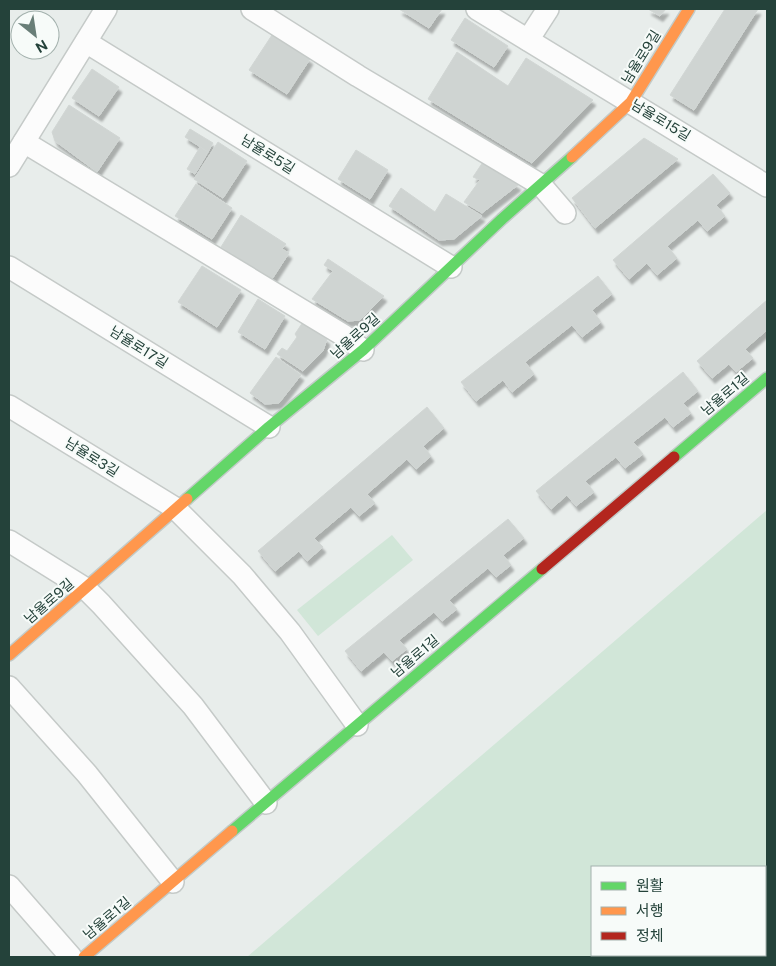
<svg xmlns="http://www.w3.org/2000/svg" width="776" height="966" font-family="'Public Sans','Noto Sans KR',sans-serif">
<defs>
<filter id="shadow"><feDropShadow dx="3" dy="5.5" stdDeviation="1" flood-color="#0004"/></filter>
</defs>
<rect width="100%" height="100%" fill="#e8edeb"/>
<g fill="#d1e6d8" fill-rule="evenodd">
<path d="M767,510V957H247ZM592,867H765V955H592Z"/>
<polygon points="392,535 413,560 318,636 297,610"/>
</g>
<g fill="#cfd4d2" stroke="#d1d6d4" filter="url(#shadow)">
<polygon points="399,9 442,9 429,28"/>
<polygon points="648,9 666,9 660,16"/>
<polygon points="725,9 758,9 694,110 670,95"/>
<polygon points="465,18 508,46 494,67 451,40"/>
<polygon points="272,35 310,59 287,94 249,70"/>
<polygon points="457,52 508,86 526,58 593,100 532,163 428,99"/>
<polygon points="92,69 119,87 99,116 72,98"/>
<polygon points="69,105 120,138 97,172 55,141 52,132"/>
<polygon points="190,129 213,143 208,152 185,137"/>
<polygon points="644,138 678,159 595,228 572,198"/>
<polygon points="218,142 247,161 223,198 194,179"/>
<polygon points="200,147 208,152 195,174 187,169"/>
<polygon points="356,150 388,170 370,199 338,179"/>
<polygon points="483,162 518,185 482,213 464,202 480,180 473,177"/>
<polygon points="713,174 730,193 716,205 725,216 707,231 698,220 667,246 677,258 657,275 647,263 629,279 613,260"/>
<polygon points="196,184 232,208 212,239 175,216"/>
<polygon points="401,188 435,212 446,194 482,216 454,239 439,240 389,206"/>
<polygon points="241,215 286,244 282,249 289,253 272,279 221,247"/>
<polygon points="328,259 384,296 360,320 348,321 312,299 333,271 324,265"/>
<polygon points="202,266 241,290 217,327 178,302"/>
<polygon points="598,276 612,294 592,310 601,322 582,337 572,325 525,362 534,374 512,392 503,380 476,401 461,382"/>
<polygon points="258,299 285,316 265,349 238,332"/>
<polygon points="767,300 767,330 745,349 753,358 736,372 729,364 712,378 697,361"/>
<polygon points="303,322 327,339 323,351 303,371 277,354 282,348 287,351 297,337 295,334"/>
<polygon points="276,357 301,375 279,403 265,404 250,393"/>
<polygon points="683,372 698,391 683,403 691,413 673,427 665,417 633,442 643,454 625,468 616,457 585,481 594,492 576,506 567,495 551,509 536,491"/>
<polygon points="427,407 444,428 423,446 431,456 416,469 407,459 367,494 375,503 359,516 351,507 314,538 323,547 307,561 299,551 275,571 258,551"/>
<polygon points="508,519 524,538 503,555 511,565 496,577 488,568 449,600 457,609 442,621 434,612 399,640 407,649 392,661 384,652 361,671 345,651"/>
</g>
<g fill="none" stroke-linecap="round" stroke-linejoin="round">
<defs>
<g id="street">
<polyline points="252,9 358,76 541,185 565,213"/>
<polyline points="477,9 767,186"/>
<polyline points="528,40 548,9"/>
<polyline points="86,42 451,267"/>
<polyline points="24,142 343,335 363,350"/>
<polyline points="9,166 106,9"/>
<polyline points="9,267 269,427"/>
<polyline points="9,406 175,508 242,575 290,632 357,725"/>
<polyline points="9,541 86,589 101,604 193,706 266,803"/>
<polyline points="9,687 87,774 173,882"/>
<polyline points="9,886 71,957"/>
</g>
<g id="fast">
<polyline points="674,457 767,378"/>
<polyline points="187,499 269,427 363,350 502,219 572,157"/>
<polyline points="232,831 542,569"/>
</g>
<g id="slow">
<polyline points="572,157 631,102 689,9"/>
<polyline points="9,655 187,499"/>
<polyline points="84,957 232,831"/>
</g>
<polyline id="jam" points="542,569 674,457"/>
</defs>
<use href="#street" stroke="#c5cac8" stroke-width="24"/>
<use href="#fast" stroke="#c3cbc8" stroke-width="14"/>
<use href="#slow" stroke="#c3cbc8" stroke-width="14"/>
<use href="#jam" stroke="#c3cbc8" stroke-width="14"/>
<use href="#street" stroke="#fcfcfc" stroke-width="21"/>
<use href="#fast" stroke="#63d668" stroke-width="11"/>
<use href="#slow" stroke="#ff974d" stroke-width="11"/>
<use href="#jam" stroke="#b3261e" stroke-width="11"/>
</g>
<g text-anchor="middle" stroke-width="4" stroke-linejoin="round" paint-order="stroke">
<g font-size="14" fill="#24423a" stroke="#f7fbf9">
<text transform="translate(641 57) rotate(-58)" y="5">남율로9길</text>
<text transform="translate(661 120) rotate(31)" y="5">남율로15길</text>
<text transform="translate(268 154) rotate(32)" y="5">남율로5길</text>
<text transform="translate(355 336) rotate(-42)" y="5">남율로9길</text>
<text transform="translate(139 347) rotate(32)" y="5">남율로17길</text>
<text transform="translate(725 394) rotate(-40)" y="5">남율로1길</text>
<text transform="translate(92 457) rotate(32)" y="5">남율로3길</text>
<text transform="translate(49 601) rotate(-41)" y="5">남율로9길</text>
<text transform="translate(415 656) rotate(-40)" y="5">남율로1길</text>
<text transform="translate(107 918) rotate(-40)" y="5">남율로1길</text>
</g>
</g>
<rect width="776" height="966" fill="none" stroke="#24423a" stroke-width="20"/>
<rect x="591" y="866" width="175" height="90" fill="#f7fbf9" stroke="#a3b1ad"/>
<rect x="601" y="882" width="25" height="8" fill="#63d668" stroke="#a3b1ad"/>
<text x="636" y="891" font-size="15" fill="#24423a">원활</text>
<rect x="601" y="907" width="25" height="8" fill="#ff974d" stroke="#a3b1ad"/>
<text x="636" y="916" font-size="15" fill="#24423a">서행</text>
<rect x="601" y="932" width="25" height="8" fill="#b3261e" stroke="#a3b1ad"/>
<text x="636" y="941" font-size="15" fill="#24423a">정체</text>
<g transform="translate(35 35) rotate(150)"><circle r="24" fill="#f7fbf9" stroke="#a3b1ad"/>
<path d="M0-4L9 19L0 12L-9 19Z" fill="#697e78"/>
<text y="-8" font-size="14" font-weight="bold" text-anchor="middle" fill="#24423a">N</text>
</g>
</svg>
